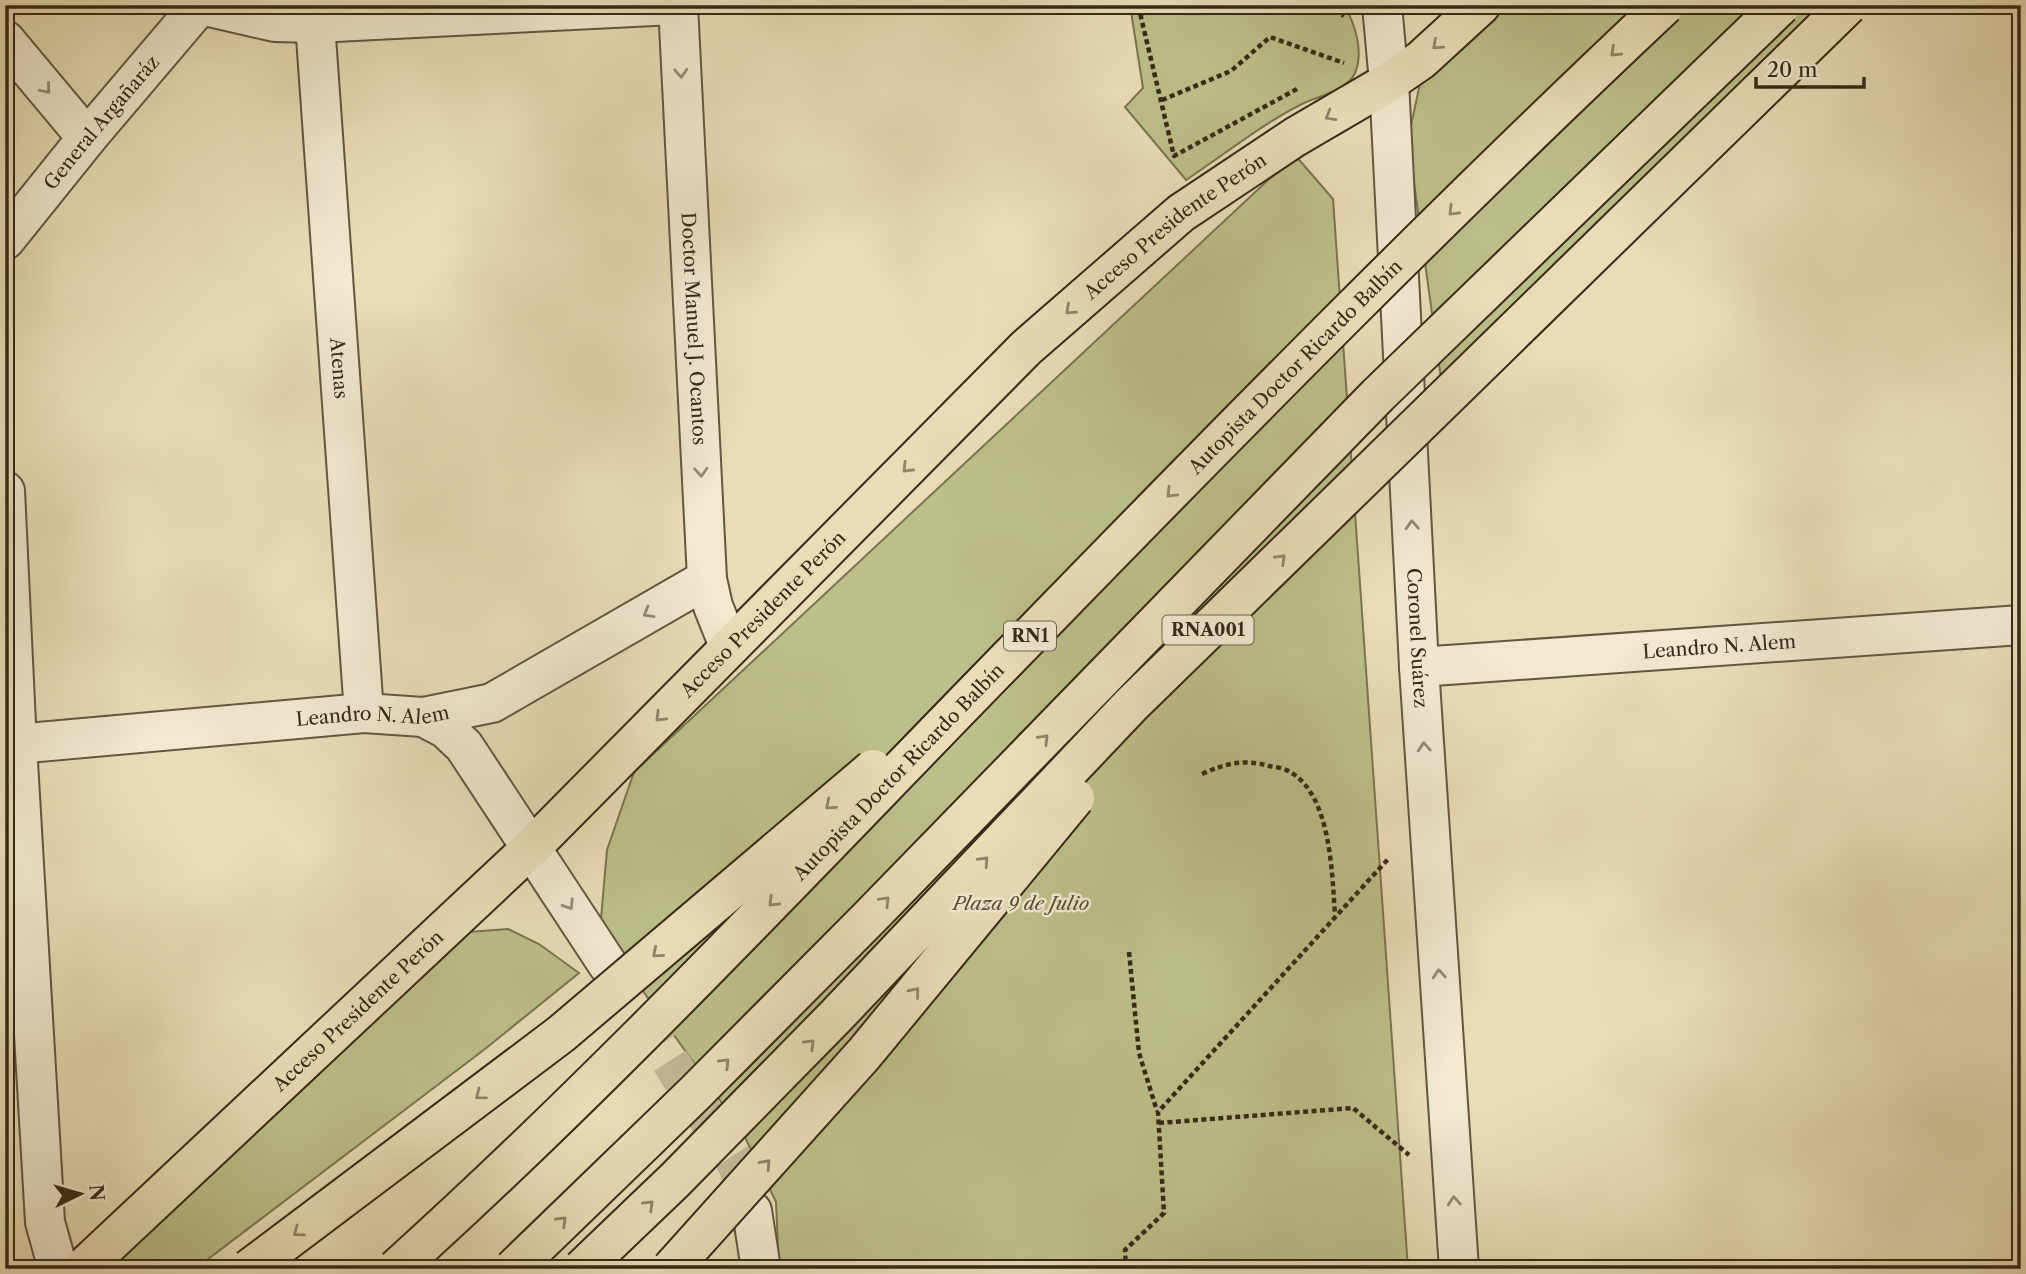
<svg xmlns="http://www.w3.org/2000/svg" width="2026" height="1274" font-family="'Libre Caslon Text',serif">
<rect width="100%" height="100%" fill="#e9ddb7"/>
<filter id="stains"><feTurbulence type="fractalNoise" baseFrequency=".00286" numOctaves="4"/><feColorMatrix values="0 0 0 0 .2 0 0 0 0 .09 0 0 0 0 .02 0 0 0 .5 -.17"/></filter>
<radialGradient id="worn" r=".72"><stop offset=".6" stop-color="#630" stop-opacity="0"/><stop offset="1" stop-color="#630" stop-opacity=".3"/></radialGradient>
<g fill="#bcbf8a" stroke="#797451" stroke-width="2">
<path d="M1130,5H1344C1355,23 1364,52 1355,73C1347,91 1321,95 1304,103C1263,123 1224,155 1186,180L1125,107L1143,88Z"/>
<polygon points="1506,5 1866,5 1446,415 1408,139 1421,79"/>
<polygon points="1295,155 1333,199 1408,1269 779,1269 776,1202 743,1133 600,930 607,850 634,772"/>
<polygon points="508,929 539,944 579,973 485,1049 195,1269 107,1269 468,932"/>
</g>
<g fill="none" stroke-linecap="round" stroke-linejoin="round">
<polyline stroke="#c5b997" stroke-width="38" stroke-dasharray="38 19" stroke-linecap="butt" points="608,965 737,1165 752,1211"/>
<defs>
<g id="minor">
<polyline points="201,5 275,22 315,23 674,5"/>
<path id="s1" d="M678,5L707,579L713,606L729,646"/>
<path id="s2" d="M1382,5L1389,82L1419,667L1459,1269"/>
<path id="s3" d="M315,23L364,713"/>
<polyline points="5,40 87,138"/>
<path id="s4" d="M5,240L87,138L200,5"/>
<polyline points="5,491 17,745 45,1222 58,1269"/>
<path id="s5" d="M1419,667L2021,625"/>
<polyline points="423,717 446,729 464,746 608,965"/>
<path id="s6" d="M5,745L364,713L423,717L492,703L707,579"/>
<polyline points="752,1211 761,1269"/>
</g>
<g id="major">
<path id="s7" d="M82,1269L531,848L1026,348L1181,213L1295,137L1389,82L1421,60L1481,5"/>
</g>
</defs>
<use href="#minor" stroke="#635640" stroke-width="42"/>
<use href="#major" stroke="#362918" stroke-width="42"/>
<g stroke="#362918" stroke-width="4.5" stroke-dasharray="5 3.5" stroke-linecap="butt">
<polyline points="1328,5 1344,16"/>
<polyline points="1297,89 1174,156 1140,13 1310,5"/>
<polyline points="1162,100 1231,71 1270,37 1344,63"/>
<path d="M1202,774C1226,763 1244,759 1269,766C1275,767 1284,768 1290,772C1331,795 1332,873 1335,915"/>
<polyline points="1129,952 1139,1053 1157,1111"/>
<polyline points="1159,1123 1353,1108 1409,1155"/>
<polyline points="1126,1269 1125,1250 1164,1213 1158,1112 1389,858"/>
</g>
<use href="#minor" stroke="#f1e9d0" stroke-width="38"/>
<use href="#major" stroke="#e9ddb7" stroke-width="38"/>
<defs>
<g id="highway-bridge">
<polyline points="249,1269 561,1034 873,769"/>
<path id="s8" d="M396,1269C619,1068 823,847 1033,633C1240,420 1449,208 1665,5"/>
<polyline points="513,1269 694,1094 870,917 1378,395 1781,5"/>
<polyline points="582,1269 675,1180 836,1016 1131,705 1848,5"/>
<polyline points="671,1269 864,1054 1075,798"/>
</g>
</defs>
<use href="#highway-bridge" stroke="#362918" stroke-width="42" stroke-linecap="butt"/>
<use href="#highway-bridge" stroke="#e9ddb7" stroke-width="38"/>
</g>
<defs><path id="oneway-chevron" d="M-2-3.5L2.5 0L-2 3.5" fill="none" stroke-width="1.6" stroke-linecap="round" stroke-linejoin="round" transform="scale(1.75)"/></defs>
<g stroke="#908368">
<use href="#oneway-chevron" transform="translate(1437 45) rotate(138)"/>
<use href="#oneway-chevron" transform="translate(1615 52) rotate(137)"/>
<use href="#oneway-chevron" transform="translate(1330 116) rotate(150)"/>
<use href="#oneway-chevron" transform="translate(1453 211) rotate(135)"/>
<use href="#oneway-chevron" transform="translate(1070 310) rotate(138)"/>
<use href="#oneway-chevron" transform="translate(907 468) rotate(135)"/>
<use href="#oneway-chevron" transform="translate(1171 493) rotate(135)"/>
<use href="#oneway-chevron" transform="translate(1281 559) rotate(-44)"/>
<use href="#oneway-chevron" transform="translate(660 717) rotate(135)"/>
<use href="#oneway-chevron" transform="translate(1044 739) rotate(-46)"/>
<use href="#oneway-chevron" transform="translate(830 805) rotate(140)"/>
<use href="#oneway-chevron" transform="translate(984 861) rotate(-47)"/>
<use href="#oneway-chevron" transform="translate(885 901) rotate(-46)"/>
<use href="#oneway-chevron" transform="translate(773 902) rotate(135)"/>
<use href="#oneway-chevron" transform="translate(657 953) rotate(140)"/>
<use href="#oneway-chevron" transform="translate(915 992) rotate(-51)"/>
<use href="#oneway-chevron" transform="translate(810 1044) rotate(-45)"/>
<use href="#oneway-chevron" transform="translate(725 1063) rotate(-45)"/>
<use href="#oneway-chevron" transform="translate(480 1095) rotate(143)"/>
<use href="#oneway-chevron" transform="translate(766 1164) rotate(-48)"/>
<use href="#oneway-chevron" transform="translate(649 1205) rotate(-44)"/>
<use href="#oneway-chevron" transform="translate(562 1221) rotate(-44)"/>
<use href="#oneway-chevron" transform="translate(298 1232) rotate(143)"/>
</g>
<g stroke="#948974">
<use href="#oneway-chevron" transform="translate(681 73) rotate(87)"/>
<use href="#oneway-chevron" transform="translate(46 89) rotate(50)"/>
<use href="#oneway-chevron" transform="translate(701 472) rotate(87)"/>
<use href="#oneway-chevron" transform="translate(1412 525) rotate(-93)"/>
<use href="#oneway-chevron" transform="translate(648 613) rotate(150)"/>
<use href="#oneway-chevron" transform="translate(1424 747) rotate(-94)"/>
<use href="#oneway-chevron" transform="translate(569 905) rotate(57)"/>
<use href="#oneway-chevron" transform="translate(1439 974) rotate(-94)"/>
<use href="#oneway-chevron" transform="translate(1454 1201) rotate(-94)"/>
</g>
<g text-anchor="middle" stroke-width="5" stroke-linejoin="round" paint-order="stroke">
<g fill="#f1e9d0" stroke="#6e634f" stroke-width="2">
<rect x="1162.5" y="615.5" width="91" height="29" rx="5"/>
<rect x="1004" y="621.5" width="52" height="29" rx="5"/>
</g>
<g font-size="18" font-weight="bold" fill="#362918">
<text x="1208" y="636">RNA001</text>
<text x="1030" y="642">RN1</text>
</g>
<g font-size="19" fill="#362918" stroke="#f1e9d0">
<text dy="7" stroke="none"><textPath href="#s4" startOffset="152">General Argañaráz</textPath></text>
<text dy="7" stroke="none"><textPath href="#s7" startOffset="1512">Acceso Presidente Perón</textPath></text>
<text dy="7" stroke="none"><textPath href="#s1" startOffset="324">Doctor Manuel J. Ocantos</textPath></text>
<text dy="7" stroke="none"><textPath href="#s3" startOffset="346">Atenas</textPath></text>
<text dy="7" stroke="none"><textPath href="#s8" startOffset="1274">Autopista Doctor Ricardo Balbín</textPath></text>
<text dy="7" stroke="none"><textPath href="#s7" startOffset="945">Acceso Presidente Perón</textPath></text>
<text dy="7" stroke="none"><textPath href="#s2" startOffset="634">Coronel Suárez</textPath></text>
<text dy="7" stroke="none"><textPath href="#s5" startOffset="301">Leandro N. Alem</textPath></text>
<text dy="7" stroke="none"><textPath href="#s6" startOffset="369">Leandro N. Alem</textPath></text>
<text dy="7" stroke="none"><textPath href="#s8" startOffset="707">Autopista Doctor Ricardo Balbín</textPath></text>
<text dy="7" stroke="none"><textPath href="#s7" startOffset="378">Acceso Presidente Perón</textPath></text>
</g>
<g font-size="19" font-style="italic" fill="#584e34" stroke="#f1e9d0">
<text x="1021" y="910">Plaza 9 de Julio</text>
</g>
</g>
<rect width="2026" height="1274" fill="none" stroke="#e9ddb7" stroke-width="28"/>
<rect x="7" y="7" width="2012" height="1260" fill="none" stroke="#362918" stroke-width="3.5"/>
<rect x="14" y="14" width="1998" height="1246" fill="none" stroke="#362918" stroke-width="2"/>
<g transform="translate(80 1194) rotate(85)" stroke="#f1e9d0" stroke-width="5" paint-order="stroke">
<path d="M0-5L12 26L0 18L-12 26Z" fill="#362918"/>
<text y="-10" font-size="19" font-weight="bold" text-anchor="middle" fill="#362918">N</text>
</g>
<path d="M1756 77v10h108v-10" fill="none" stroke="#362918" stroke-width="3.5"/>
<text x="1767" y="77" font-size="21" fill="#362918" stroke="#f1e9d0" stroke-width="5" paint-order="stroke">20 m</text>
<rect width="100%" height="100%" filter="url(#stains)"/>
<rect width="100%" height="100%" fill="url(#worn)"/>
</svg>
